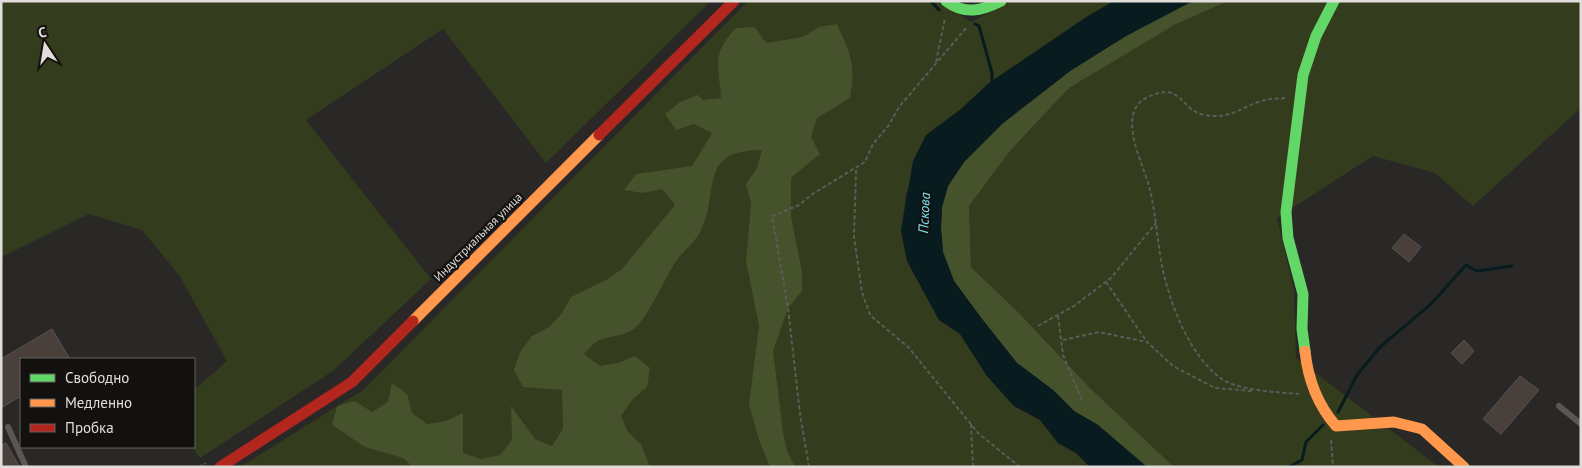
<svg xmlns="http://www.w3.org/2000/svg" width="1582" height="468" font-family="'PT Sans',sans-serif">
<rect width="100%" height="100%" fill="#2a2826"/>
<g fill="#333c1c">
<polygon points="1,1 711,1 546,163 443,29 306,120 431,279 333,371 200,458 192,447 194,390 227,361 179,275 142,230 89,214 1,257"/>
<polygon points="748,1 940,1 971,22 1010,1 1114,1 1088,16 989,83 961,109 906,193 901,231 907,261 939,320 960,334 987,376 1014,406 1040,420 1058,443 1076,453 1090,467 240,467 363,390"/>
<polygon points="1228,1 1581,1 1581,108 1473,206 1435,173 1373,156 1277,218 1294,290 1296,358 1439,467 1174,467 1089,387 1018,312 971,267 969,206 1010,151 1069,88 1174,24"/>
</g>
<g fill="#46522b">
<polygon points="1228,1 1174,25 1069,88 1010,151 969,206 971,267 1018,312 1089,387 1174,467 1147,467 1098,425 1074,411 1053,390 1017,363 982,319 954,281 943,252 941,228 942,207 948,186 964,162 1002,124 1070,71 1126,36 1188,2"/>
<path d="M837,24C851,55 856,64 850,98L817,118L811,137L820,154L791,178V216L802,272V291L788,308L773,351L783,432L787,451L795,467H770L760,443L749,405L759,326L746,261L751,204L746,184L757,168L762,150C698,151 720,187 702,228C697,241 684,250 676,261C667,275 645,322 634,329C624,337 609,335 598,341C593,343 588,350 584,354L600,366L618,363L635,356L650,368L647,387L632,400L621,416L628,432L641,444L650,467H413L403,458L365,447L332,425L337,406L355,401L372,412L388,402L392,383L407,394L412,413L427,424L446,421L463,413V453L481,459L500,455L512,440L511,406L535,439L552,446L563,429L562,390L523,387L514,370L520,352L532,336L549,327L562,313L571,297L606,280L622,269L675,205L662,189L643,193L624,190L636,174L692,166L712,133L694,124L676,130L665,114L680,102L698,95L703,100L721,98C719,65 711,54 736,28L755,27L766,43L803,37L819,27Z"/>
</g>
<polygon fill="#081b1e" points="1114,1 1193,1 1126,36 1070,71 1002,124 964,162 948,186 942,207 941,228 943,252 954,281 982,319 1017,363 1053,390 1074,411 1098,425 1147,467 1090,467 1076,453 1058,443 1040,420 1014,406 987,376 960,334 939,320 907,261 901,231 913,161 926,135 961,109 989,83 1088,16"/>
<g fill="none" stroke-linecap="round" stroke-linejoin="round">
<g stroke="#081b1e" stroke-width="3">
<polyline points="931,1 939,10"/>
<polyline points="975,24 979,26 992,73 992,84"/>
<polyline points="1338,412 1357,375 1380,347 1431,304 1466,265 1477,271 1512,266"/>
<polyline points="1289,467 1302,460 1306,442 1323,425"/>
</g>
</g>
<g fill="#49403b" stroke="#555351">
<polygon points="1404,234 1421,247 1409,262 1392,248"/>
<polygon points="52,329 70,359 21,359 21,396 1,408 1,359"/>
<polygon points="1464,340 1474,351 1462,364 1451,353"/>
<polygon points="1520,376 1539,390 1501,434 1483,419"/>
<polygon points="6,443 20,467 1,467 1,445"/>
</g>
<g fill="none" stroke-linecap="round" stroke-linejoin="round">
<g stroke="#5d5b5a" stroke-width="2" stroke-dasharray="4 2.5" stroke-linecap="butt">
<polyline points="936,62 945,18"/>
<path d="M1285,98C1279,99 1272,98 1266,100C1242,105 1233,120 1205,115C1180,112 1183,79 1146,98C1116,114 1143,163 1149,186C1157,216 1157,249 1165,279C1174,313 1191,355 1219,377C1236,391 1278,392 1299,394"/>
<polyline points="856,170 854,237 862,292 870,315 909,348 978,433 1020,467"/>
<polyline points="1106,282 1147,342"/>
<polyline points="1058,316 1063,355 1082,400"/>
<polyline points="1038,326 1074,306 1111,278 1156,223"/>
<polyline points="1063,340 1099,332 1147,342 1173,366 1215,388 1252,391"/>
<polyline points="971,424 973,467"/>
<polyline points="1331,440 1333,467"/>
<polyline points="199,467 206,463"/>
<polyline points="809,467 800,414 788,308 772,216 799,205 814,193 865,162 873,144 889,125 899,107 967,27"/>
</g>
<g stroke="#5a5857" stroke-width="6">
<polyline points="1559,406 1581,424"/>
<polyline points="8,427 26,467"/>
</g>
<g stroke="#63d668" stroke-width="11">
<path d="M946,1C965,15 981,11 1001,1"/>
<polyline points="1305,351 1302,329 1303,294 1288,238 1286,212 1303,75 1316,36 1334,1"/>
</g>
<g stroke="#ff974d" stroke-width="11">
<polyline points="413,321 599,135"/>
<path d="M1305,351C1308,380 1317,404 1336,426L1394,422L1422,429L1464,467"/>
</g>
<g stroke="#b3261e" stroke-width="11">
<polyline points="599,135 734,1"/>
<polyline points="220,467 352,382 413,321"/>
</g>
</g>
<g text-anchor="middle" stroke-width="4.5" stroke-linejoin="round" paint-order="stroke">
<g font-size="12" fill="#e0dddb" stroke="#13110f">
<text transform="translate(478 237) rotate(-45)" y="4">Индустриальная улица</text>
</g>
<g font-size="14" font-style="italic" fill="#7be3f1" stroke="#13110f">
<text transform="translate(924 213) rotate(-87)" y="5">Пскова</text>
</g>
</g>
<rect width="1582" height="468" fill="none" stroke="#e0dddb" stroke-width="5"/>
<rect x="20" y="358" width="175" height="90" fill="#13110f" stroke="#656361"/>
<rect x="30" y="374" width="25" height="8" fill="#63d668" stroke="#656361"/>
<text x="65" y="383" font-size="15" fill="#e0dddb">Свободно</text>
<rect x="30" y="399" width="25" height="8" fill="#ff974d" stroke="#656361"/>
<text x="65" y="408" font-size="15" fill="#e0dddb">Медленно</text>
<rect x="30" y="424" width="25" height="8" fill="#b3261e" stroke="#656361"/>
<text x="65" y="433" font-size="15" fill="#e0dddb">Пробка</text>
<g transform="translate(45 45) rotate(348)" stroke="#13110f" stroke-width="4" paint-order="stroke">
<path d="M0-4L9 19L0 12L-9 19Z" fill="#e0dddb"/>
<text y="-8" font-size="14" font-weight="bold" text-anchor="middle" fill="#e0dddb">С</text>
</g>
</svg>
